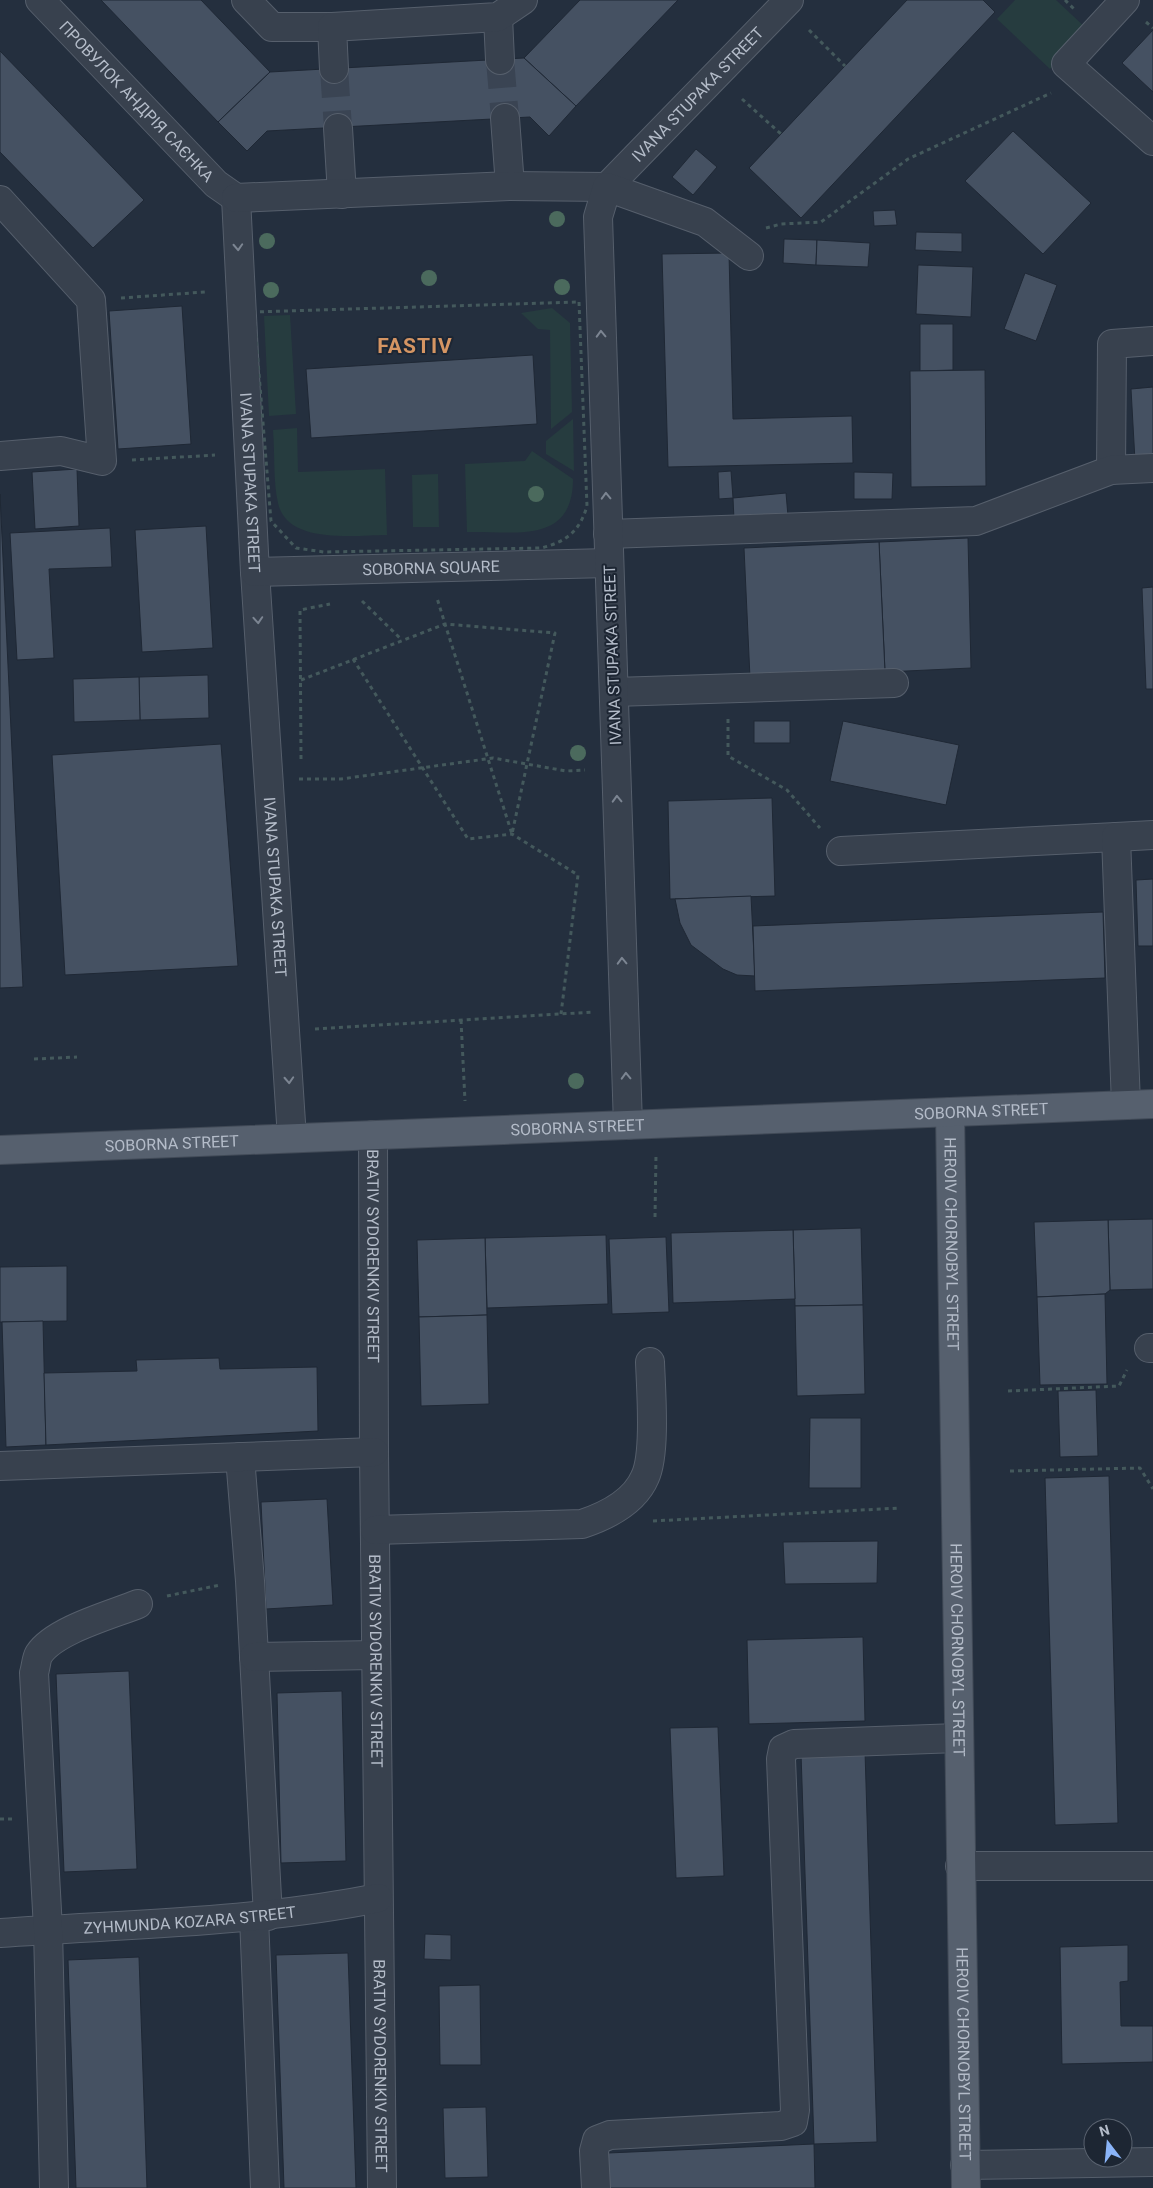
<svg xmlns="http://www.w3.org/2000/svg" width="1153" height="2188" font-family="Roboto,sans-serif">
<rect width="100%" height="100%" fill="#242f3e"/>
<g fill="#263c3f">
<polygon points="1015,0 1056,0 1087,29 1050,69 997,19"/>
<polygon points="552,308 570,323 572,412 551,429 550,330 538,329 521,313"/>
<polygon points="290,315 296,414 269,416 264,316"/>
<polygon points="573,419 574,471 546,454 546,441"/>
<path d="M297,428L298,472L385,469L387,535C355,535 287,545 278,503C273,481 275,454 273,430Z"/>
<path d="M532,451L573,479C573,545 515,531 467,532L465,464L525,461Z"/>
<polygon points="438,474 439,527 413,527 412,475"/>
</g>
<g fill="#455162" stroke="#1f2835">
<polygon points="101,0 201,0 270,72 218,122"/>
<polygon points="580,0 678,0 576,106 524,58"/>
<polygon points="907,0 983,0 995,12 801,218 749,168"/>
<polygon points="1153,30 1153,92 1122,63"/>
<polygon points="0,51 144,200 93,248 0,152"/>
<polygon points="524,58 576,106 549,136 530,117 267,131 247,151 218,122 270,72"/>
<polygon points="1013,131 1091,203 1043,254 965,181"/>
<polygon points="696,149 717,167 693,195 672,177"/>
<polygon points="895,210 897,225 874,226 873,211"/>
<polygon points="916,232 962,233 962,252 915,250"/>
<polygon points="784,239 817,240 816,265 783,263"/>
<polygon points="817,240 870,243 868,267 816,265"/>
<polygon points="729,253 733,419 852,416 853,463 668,467 662,254"/>
<polygon points="918,265 973,267 971,317 916,314"/>
<polygon points="1025,273 1057,285 1036,341 1004,329"/>
<polygon points="182,306 191,444 118,449 109,311"/>
<polygon points="920,324 953,324 953,370 920,371"/>
<polygon points="533,355 537,424 311,438 306,369"/>
<polygon points="985,370 986,486 911,487 910,371"/>
<polygon points="1153,387 1153,460 1135,461 1131,389"/>
<polygon points="77,469 79,526 35,529 32,472"/>
<polygon points="731,471 733,498 719,499 718,472"/>
<polygon points="854,472 893,473 892,499 854,499"/>
<polygon points="786,493 788,516 734,520 733,498"/>
<polygon points="0,494 23,987 0,988"/>
<polygon points="206,526 213,648 142,652 135,530"/>
<polygon points="110,528 112,567 49,569 54,658 17,660 10,533"/>
<polygon points="968,538 971,668 885,672 879,542"/>
<polygon points="879,542 885,672 750,678 744,548"/>
<polygon points="1153,587 1153,689 1146,689 1142,588"/>
<polygon points="208,675 209,718 140,720 139,677"/>
<polygon points="139,677 140,720 74,722 73,679"/>
<rect x="754" y="721" width="36" height="22"/>
<polygon points="843,721 959,745 946,805 830,781"/>
<polygon points="221,744 238,966 65,975 52,755"/>
<polygon points="772,798 775,896 670,899 668,801"/>
<polygon points="1153,879 1153,946 1138,946 1136,880"/>
<polygon points="751,896 755,976 737,975 723,969 691,945 680,923 675,899"/>
<polygon points="1103,912 1105,978 755,991 753,926"/>
<polygon points="1153,1219 1153,1289 1110,1290 1108,1220"/>
<polygon points="1108,1220 1110,1290 1105,1294 1037,1297 1034,1222"/>
<polygon points="861,1228 863,1305 795,1306 793,1230"/>
<polygon points="793,1230 795,1299 673,1303 671,1233"/>
<polygon points="606,1235 608,1304 487,1308 485,1238"/>
<polygon points="666,1237 669,1312 612,1314 609,1239"/>
<polygon points="485,1238 487,1315 419,1317 417,1240"/>
<polygon points="67,1266 67,1321 0,1322 0,1267"/>
<polygon points="1105,1294 1107,1384 1040,1385 1037,1297"/>
<polygon points="863,1305 865,1394 797,1396 795,1306"/>
<polygon points="487,1315 489,1404 421,1406 419,1317"/>
<polygon points="43,1321 46,1445 6,1447 2,1322"/>
<polygon points="219,1358 220,1369 317,1367 318,1431 46,1445 44,1373 137,1371 136,1360"/>
<polygon points="1096,1390 1098,1456 1060,1457 1058,1391"/>
<polygon points="810,1418 861,1418 861,1488 809,1488"/>
<polygon points="1109,1476 1118,1823 1055,1825 1045,1478"/>
<polygon points="327,1499 333,1605 266,1609 261,1502"/>
<polygon points="878,1541 877,1583 785,1584 783,1542"/>
<polygon points="863,1637 865,1721 749,1724 747,1640"/>
<polygon points="129,1671 137,1869 64,1872 56,1674"/>
<polygon points="342,1691 346,1861 281,1863 277,1693"/>
<polygon points="718,1727 724,1876 676,1878 670,1728"/>
<polygon points="865,1751 877,2142 814,2144 801,1753"/>
<polygon points="425,1934 451,1935 451,1960 424,1959"/>
<polygon points="1128,1945 1128,1981 1120,1982 1121,2026 1153,2026 1153,2062 1062,2064 1060,1947"/>
<polygon points="348,1953 356,2188 284,2188 276,1955"/>
<polygon points="139,1957 147,2188 76,2188 68,1960"/>
<polygon points="480,1985 481,2065 440,2065 439,1986"/>
<polygon points="486,2107 488,2177 445,2178 443,2108"/>
<polygon points="814,2144 815,2188 609,2188 608,2153"/>
</g>
<g fill="none" stroke-linecap="round" stroke-linejoin="round">
<g stroke="#3a4453" stroke-width="28" stroke-dasharray="28 14" stroke-linecap="butt">
<polyline points="500,60 505,118"/>
<polyline points="334,69 338,128"/>
</g>
<defs>
<g id="minor">
<path id="s1" d="M40,0L216,184L236,198"/>
<polyline points="246,0 272,27 332,27"/>
<polyline points="1125,0 1066,64 1153,141"/>
<polyline points="498,17 500,60"/>
<polyline points="334,69 332,27 498,17 523,0"/>
<polyline points="505,118 510,186"/>
<polyline points="338,128 342,194"/>
<path id="s2" d="M236,198L255,572L292,1138"/>
<path id="s3" d="M236,198L510,186L607,187L789,0"/>
<polyline points="0,200 91,300 102,461 61,451 0,456"/>
<polyline points="1111,470 1112,344 1153,341"/>
<polyline points="608,534 976,521 1111,470 1153,468"/>
<path id="s4" d="M255,572L608,563"/>
<polyline points="614,692 894,683"/>
<polyline points="841,851 1116,837"/>
<polyline points="1126,1105 1116,837 1153,835"/>
<polyline points="628,1125 598,217 607,187 705,222 749,256"/>
<path id="s5" d="M373,1135L374,1452L382,2188"/>
<polyline points="1149,1348 1153,1348"/>
<polyline points="240,1457 250,1581 268,1916"/>
<polyline points="0,1466 374,1452"/>
<path d="M375,1530L582,1524C606,1516 634,1503 645,1477C656,1454 651,1390 650,1362"/>
<polyline points="254,1657 376,1655"/>
<polyline points="960,1866 1153,1866"/>
<polyline points="254,1917 265,2188"/>
<path id="s6" d="M0,1933C126,1924 254,1923 378,1898"/>
<polyline points="965,2165 1153,2162"/>
<path d="M54,2188L48,1929L34,1673C36,1667 36,1659 39,1654C55,1630 111,1615 138,1604"/>
<polyline points="596,2188 594,2151 597,2140 610,2135 781,2126 793,2122 795,2110 781,1759 783,1749 794,1744 958,1738"/>
</g>
<g id="major">
<path id="s7" d="M950,1112L966,2188"/>
<path id="s8" d="M0,1150L1153,1104"/>
</g>
</defs>
<use href="#minor" stroke="#565f6c" stroke-width="30"/>
<use href="#major" stroke="#414a57" stroke-width="30"/>
<g stroke="#44595c" stroke-width="3" stroke-dasharray="4 4" stroke-linecap="butt">
<polyline points="1065,0 1075,10"/>
<polyline points="1146,22 1153,28"/>
<polyline points="809,30 845,66"/>
<polyline points="742,99 781,134"/>
<polyline points="766,228 781,224 821,222 908,159 1051,93"/>
<polyline points="121,298 205,292"/>
<path d="M579,302L587,506C580,531 566,542 541,548L324,552L296,548L271,521L254,312Z"/>
<polyline points="132,460 215,455"/>
<polyline points="362,601 402,640"/>
<polyline points="353,659 468,839 512,834 578,875 561,1014"/>
<polyline points="301,680 445,624 555,633 512,834 445,624 437,598"/>
<polyline points="728,719 728,756 787,790 820,828"/>
<polyline points="301,759 300,610 330,604"/>
<polyline points="299,779 341,779 493,758 566,771 585,770"/>
<polyline points="461,1020 465,1101"/>
<polyline points="315,1029 593,1012"/>
<polyline points="34,1059 77,1057"/>
<polyline points="655,1217 656,1154"/>
<polyline points="1008,1391 1119,1386 1127,1370"/>
<polyline points="1010,1471 1140,1468 1153,1489"/>
<polyline points="653,1521 900,1508"/>
<polyline points="167,1596 220,1585"/>
<polyline points="0,1819 12,1819"/>
</g>
<use href="#minor" stroke="#38414e" stroke-width="28"/>
<use href="#major" stroke="#56606e" stroke-width="28"/>
</g>
<g fill="#4b6a5d">
<circle cx="557" cy="219" r="8"/>
<circle cx="267" cy="241" r="8"/>
<circle cx="429" cy="278" r="8"/>
<circle cx="562" cy="287" r="8"/>
<circle cx="271" cy="290" r="8"/>
<circle cx="536" cy="494" r="8"/>
<circle cx="578" cy="753" r="8"/>
<circle cx="576" cy="1081" r="8"/>
</g>
<defs><path id="oneway-chevron" d="M-2-3.5L2.5 0L-2 3.5" fill="none" stroke-width="1.6" stroke-linecap="round" stroke-linejoin="round" transform="scale(1.25)"/></defs>
<g stroke="#7c8592">
<use href="#oneway-chevron" transform="translate(238 247) rotate(87)"/>
<use href="#oneway-chevron" transform="translate(601 334) rotate(-92)"/>
<use href="#oneway-chevron" transform="translate(606 496) rotate(-92)"/>
<use href="#oneway-chevron" transform="translate(258 620) rotate(86)"/>
<use href="#oneway-chevron" transform="translate(617 799) rotate(-92)"/>
<use href="#oneway-chevron" transform="translate(622 961) rotate(-92)"/>
<use href="#oneway-chevron" transform="translate(626 1076) rotate(-92)"/>
<use href="#oneway-chevron" transform="translate(289 1080) rotate(87)"/>
</g>
<g text-anchor="middle" stroke-width="4" stroke-linejoin="round" paint-order="stroke">
<g font-size="16" fill="#b4bcc9" stroke="#1d2633">
<text dy="6" stroke="none"><textPath href="#s3" startOffset="501">IVANA STUPAKA STREET</textPath></text>
<text dy="6" stroke="none"><textPath href="#s1" startOffset="140">ПРОВУЛОК АНДРІЯ САЄНКА</textPath></text>
<text dy="6" stroke="none"><textPath href="#s2" startOffset="285">IVANA STUPAKA STREET</textPath></text>
<text dy="6" stroke="none"><textPath href="#s4" startOffset="176">SOBORNA SQUARE</textPath></text>
<text transform="translate(612 655) rotate(-92)" y="6">IVANA STUPAKA STREET</text>
<text dy="6" stroke="none"><textPath href="#s2" startOffset="690">IVANA STUPAKA STREET</textPath></text>
<text dy="6" stroke="none"><textPath href="#s8" startOffset="982">SOBORNA STREET</textPath></text>
<text dy="6" stroke="none"><textPath href="#s8" startOffset="578">SOBORNA STREET</textPath></text>
<text dy="6" stroke="none"><textPath href="#s8" startOffset="172">SOBORNA STREET</textPath></text>
<text dy="6" stroke="none"><textPath href="#s7" startOffset="132">HEROIV CHORNOBYL STREET</textPath></text>
<text dy="6" stroke="none"><textPath href="#s5" startOffset="121">BRATIV SYDORENKIV STREET</textPath></text>
<text dy="6" stroke="none"><textPath href="#s7" startOffset="538">HEROIV CHORNOBYL STREET</textPath></text>
<text dy="6" stroke="none"><textPath href="#s5" startOffset="526">BRATIV SYDORENKIV STREET</textPath></text>
<text dy="6" stroke="none"><textPath href="#s6" startOffset="190">ZYHMUNDA KOZARA STREET</textPath></text>
<text dy="6" stroke="none"><textPath href="#s7" startOffset="942">HEROIV CHORNOBYL STREET</textPath></text>
<text dy="6" stroke="none"><textPath href="#s5" startOffset="931">BRATIV SYDORENKIV STREET</textPath></text>
</g>
<g font-size="21" font-weight="bold" letter-spacing="1" fill="#d59563" stroke="#1d2633">
<text x="415" y="353">FASTIV</text>
</g>
</g>
<g transform="translate(1108 2143) rotate(344)"><circle r="24" fill="#1d2633" stroke="#59626f"/>
<path d="M0-4L9 19L0 12L-9 19Z" fill="#8ab4f8"/>
<text y="-8" font-size="14" font-weight="bold" text-anchor="middle" fill="#b4bcc9">N</text>
</g>
</svg>
